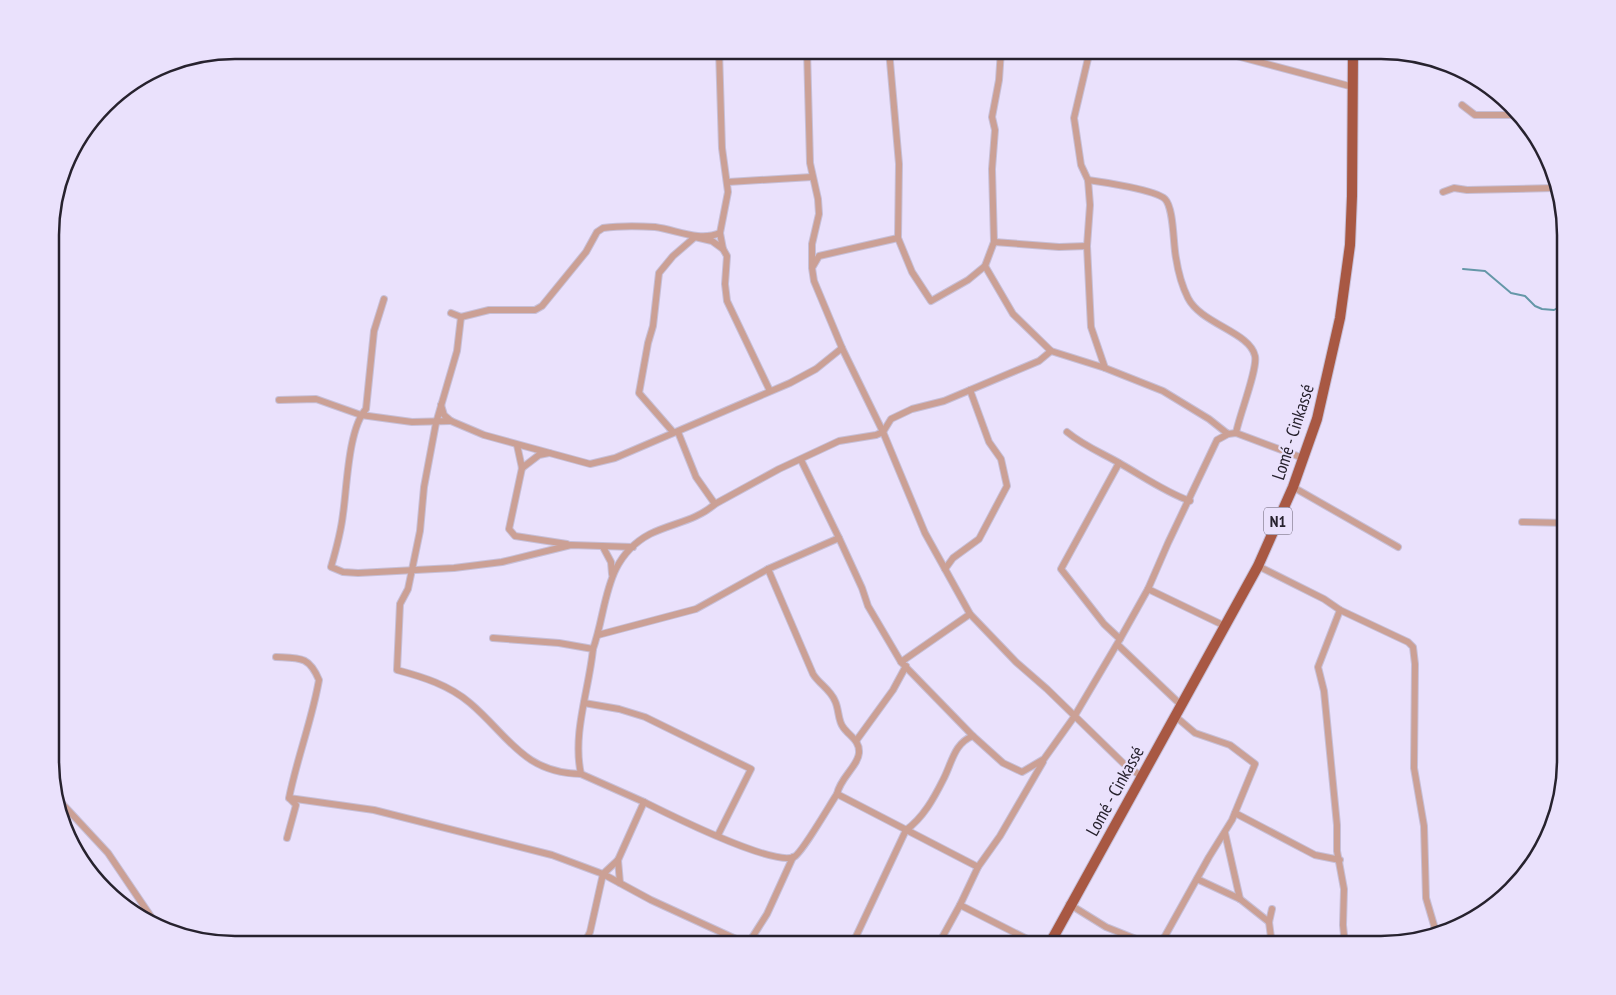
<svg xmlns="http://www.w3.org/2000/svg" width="1616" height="995" font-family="'PT Sans Narrow',sans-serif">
<rect width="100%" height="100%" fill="#eae1fc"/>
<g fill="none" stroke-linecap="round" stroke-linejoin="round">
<polyline stroke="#6597a8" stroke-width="2" points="1463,269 1485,271 1511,293 1525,296 1535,306 1542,309 1554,310 1566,303"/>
<defs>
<g id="minor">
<polyline points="807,50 810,163 818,199 819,214 812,244 812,266"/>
<polyline points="889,50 899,164 898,238 912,272 931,301 968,280 985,266 994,242 992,169 995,130 992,117 999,80 1001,50"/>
<polyline points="1090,50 1074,118 1081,165 1088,180 1090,205 1087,246 1091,327 1105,368"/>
<polyline points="1214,50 1353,87"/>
<polyline points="1462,105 1475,115 1517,115"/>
<path d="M1088,180C1103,182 1156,190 1165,199C1174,208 1173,244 1176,258C1178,271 1182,286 1188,298C1201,324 1250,332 1255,356C1258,369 1239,416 1236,433"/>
<polyline points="728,182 812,177"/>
<polyline points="1443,192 1454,188 1467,190 1554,188"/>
<polyline points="720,233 723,249 727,256 725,284 727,301 770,391"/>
<polyline points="898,238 819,256 812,268 814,281 842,348 883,432 925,533 970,614 1016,662 1047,689 1123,763 1141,776"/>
<polyline points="994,242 1059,247 1087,246"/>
<polyline points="985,266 1013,314 1051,351 1105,368 1163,391 1209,419 1228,434 1236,433 1303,458"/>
<path d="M384,299L374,331L366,409C348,429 347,488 343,514C341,532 336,550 331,567L343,572L358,573L454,568L502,562L571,545L633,547"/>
<path d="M451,313L461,317L457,351L436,423L424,487L420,531L408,589L400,604L397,670C423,677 449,685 470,703C508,735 523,773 581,774"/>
<path d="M461,317L489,310H535L542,306L586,252L597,232L603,228C617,226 640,226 655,227C677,230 699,242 720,233L728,192L722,148L719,50"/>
<polyline points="279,400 316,399 361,415 412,422 451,421"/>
<polyline points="441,405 444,415 451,421 484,435 590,464 615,458 790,383 816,369 842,348"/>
<polyline points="673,432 639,393 648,343 653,326 659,273 673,256 695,237 712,241 723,249"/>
<path d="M1067,432C1084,446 1102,453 1121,464C1144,477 1165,492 1190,501"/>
<polyline points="517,445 522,468 509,529 515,536 567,544"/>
<polyline points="801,460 839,538"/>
<polyline points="1119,463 1061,569 1104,624 1120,639 1148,589"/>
<polyline points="522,468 539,455 549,453"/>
<polyline points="1293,487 1398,547"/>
<polyline points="715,504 779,469 839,441 876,435 883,432 891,419 912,409 944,401 1039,361 1051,351"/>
<polyline points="1522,522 1566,523"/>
<polyline points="603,547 611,562 612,574"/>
<polyline points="1258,566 1324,599 1340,610 1318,667 1324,691 1337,825 1337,851 1344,889 1343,925 1345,945"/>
<path d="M768,569L813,674C819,684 830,689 835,701C839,709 838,721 843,727C849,736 860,740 859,753C858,766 840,778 837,794"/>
<polyline points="945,569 953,558 979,539 1007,486 1001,459 989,442 970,390"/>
<polyline points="1340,610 1408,642 1413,647 1415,664 1414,768 1424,826 1426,898 1436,932"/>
<polyline points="1225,626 1148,589 1168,543 1217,440 1228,434"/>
<polyline points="598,635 696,609 768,569 839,538 862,588 868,606 901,662 973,736"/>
<path d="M493,638L559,643L593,649C589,690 572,734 581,774L644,802"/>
<polyline points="1118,645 1181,705"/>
<path d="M593,649C608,607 603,559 650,534C672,523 696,521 715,504L696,477L678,432"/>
<path d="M276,657C300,658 309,656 319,680C312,720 297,758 289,798L374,810L552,855L603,874L651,900L749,945"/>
<polyline points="901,662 970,614"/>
<polyline points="584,703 619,709 645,717 751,769 718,835"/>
<polyline points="856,741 893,690 906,666"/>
<polyline points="56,797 108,853 158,927"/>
<polyline points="1235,813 1315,855 1340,860"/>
<polyline points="1225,833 1240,899"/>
<polyline points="287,838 296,805 290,799"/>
<polyline points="1197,879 1240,899 1269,922"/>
<path d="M620,883L618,860L644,802C668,814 772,866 794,857C802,853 829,806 837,794L978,867"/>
<polyline points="1069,904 1106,927 1151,945"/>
<polyline points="1272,909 1269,922 1272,945"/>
<polyline points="748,944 767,914 793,857"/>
<polyline points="586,945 585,942 590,932 603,874 618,860"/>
<path d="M852,945L906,830C923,818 934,798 943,780C952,763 954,743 973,736L1003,763L1022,772L1044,759L1074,717L1120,639"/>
<polyline points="938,945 960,905"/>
<polyline points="1039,945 960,905 978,867 1000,836 1043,762"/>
<polyline points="1160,945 1209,857 1232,820 1255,764 1230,745 1195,733 1175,716"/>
</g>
<polyline id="trunk" points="1049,945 1258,566 1293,487 1317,419 1340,318 1350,245 1352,196 1353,50"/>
</defs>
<use href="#minor" stroke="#c7bfd7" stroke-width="8"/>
<use href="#trunk" stroke="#c7bfd7" stroke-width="12"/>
<use href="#minor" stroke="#cba095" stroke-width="6"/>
<use href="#trunk" stroke="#a85843" stroke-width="10"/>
</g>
<g text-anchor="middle" stroke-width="4.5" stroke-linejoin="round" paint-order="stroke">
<rect fill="#eae1fc" stroke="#625b6c" stroke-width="1" x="1264" y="507.5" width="28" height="27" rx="4"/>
<g font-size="16" font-weight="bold" fill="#27222e">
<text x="1278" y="527">N1</text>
</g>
<g font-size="18" fill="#27222e" stroke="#eae1fc">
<text transform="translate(1293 432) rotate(-72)" y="6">Lomé - Cinkassé</text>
<text transform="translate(1115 791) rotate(-61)" y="6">Lomé - Cinkassé</text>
</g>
</g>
<path d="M0 0H1616V995H0ZM235 59H1381A176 176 0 0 1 1557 235V760A176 176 0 0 1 1381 936H235A176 176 0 0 1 59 760V235A176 176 0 0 1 235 59Z" fill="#eae1fc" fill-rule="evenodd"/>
<path fill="none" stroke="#27222e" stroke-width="2.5" d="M235 59H1381A176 176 0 0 1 1557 235V760A176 176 0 0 1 1381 936H235A176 176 0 0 1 59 760V235A176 176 0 0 1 235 59Z"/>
</svg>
